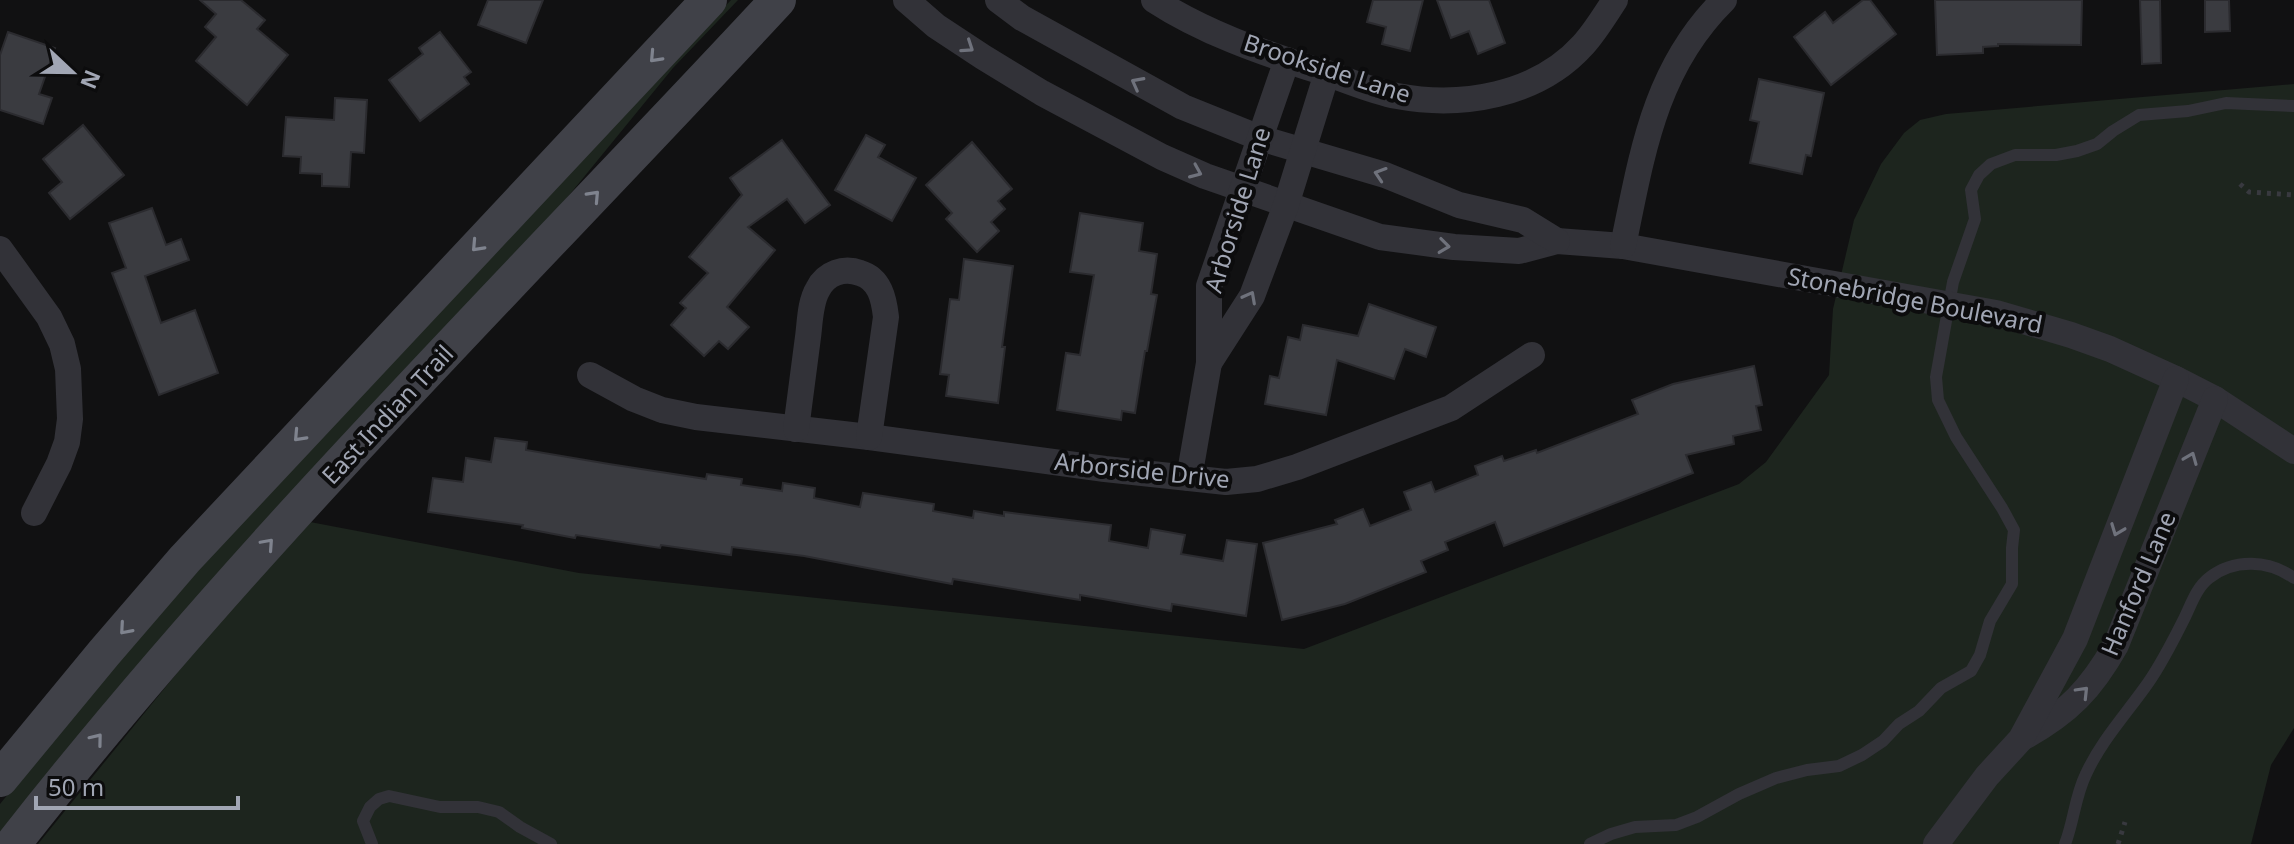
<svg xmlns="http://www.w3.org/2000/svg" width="2294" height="844" font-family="'Noto Sans',sans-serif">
<rect width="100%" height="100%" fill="#111112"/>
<g fill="#1d251e">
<path d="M731,0H738L673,68L548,221L0,835V804C228,522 483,263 731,0Z"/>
<polygon points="2294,84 2294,728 2271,765 2251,844 38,844 207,636 310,522 579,573 1304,649 1739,484 1766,462 1829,375 1833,309 1854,220 1881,164 1904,133 1920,120 1946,114"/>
</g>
<g fill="#3a3b40" stroke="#2b2b2f" stroke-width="2">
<polygon points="200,0 241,0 265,20 257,29 288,55 247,105 196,61 216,37 205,27 216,14"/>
<polygon points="488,0 543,0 526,43 478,25"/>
<polygon points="1373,0 1423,0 1410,51 1382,44 1386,27 1367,22"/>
<polygon points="1437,0 1489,0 1505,43 1478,54 1469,31 1451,38"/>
<polygon points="1863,0 1870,0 1896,34 1831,85 1794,37 1825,12 1833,23"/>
<polygon points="1935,0 2082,0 2081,45 1998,44 1998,46 1983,47 1983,53 1937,55"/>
<polygon points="2140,0 2160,0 2161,63 2142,64"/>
<polygon points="2205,0 2229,0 2230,31 2205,32"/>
<polygon points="8,32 55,48 39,94 52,98 43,124 0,110 0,55"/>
<polygon points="440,32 471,72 464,77 469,84 420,121 389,80 423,54 419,48"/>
<polygon points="1759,79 1824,93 1811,156 1806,155 1802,174 1750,163 1759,122 1750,120"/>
<polygon points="335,98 367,100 364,153 351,152 349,187 322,186 322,174 300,173 301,157 283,156 286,117 334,120"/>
<polygon points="83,125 124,175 70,219 49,193 62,182 43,159"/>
<polygon points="866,135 885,145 878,157 916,178 892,221 835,190"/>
<polygon points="782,140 830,205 805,223 787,199 748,227 775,250 727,307 749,327 728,349 719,341 704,356 671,325 686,308 680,303 708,273 689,257 742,195 730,178"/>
<polygon points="972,142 1012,189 998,201 1005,209 991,222 999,231 977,252 946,219 952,213 926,185"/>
<polygon points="152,208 166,245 181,239 189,260 145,276 161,323 195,310 218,373 159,395 112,273 126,268 109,223"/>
<polygon points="1080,213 1143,223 1139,251 1157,254 1151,294 1157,295 1147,351 1145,351 1135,413 1122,411 1121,420 1057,410 1066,353 1080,355 1094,275 1070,272"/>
<polygon points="964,259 1013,266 1002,347 1005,347 998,403 946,396 949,375 940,374 950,299 959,300"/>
<polygon points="1369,304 1436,327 1426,357 1405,349 1394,379 1337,360 1326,415 1265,404 1270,376 1279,378 1288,337 1300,340 1303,325 1358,336"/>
<polygon points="1754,366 1762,405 1756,406 1761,430 1733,436 1734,444 1686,455 1693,473 1504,546 1495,522 1445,542 1448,550 1421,561 1426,572 1345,604 1282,620 1263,543 1337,524 1335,520 1363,509 1370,526 1411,510 1404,492 1431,482 1435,492 1478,475 1475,466 1502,456 1504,461 1536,450 1537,453 1638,414 1632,400 1673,384"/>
<polygon points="495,438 527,442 526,450 609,464 706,479 707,474 742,479 741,485 782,491 783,483 815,488 814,498 860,507 863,493 934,504 933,511 973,518 974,511 1004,516 1004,512 1111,525 1109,541 1148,548 1151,529 1185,535 1181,554 1223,561 1227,540 1257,544 1246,616 1172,604 1171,611 1080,595 1080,600 953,579 952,584 804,556 732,547 731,555 661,545 660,548 576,535 575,538 522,528 523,525 428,512 433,478 463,482 466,458 491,462"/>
</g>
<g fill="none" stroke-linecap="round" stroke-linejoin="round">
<g stroke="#38393f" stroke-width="5" stroke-dasharray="4 6" stroke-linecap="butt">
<polyline points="2240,184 2249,192 2294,195"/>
<polyline points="2118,844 2125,822"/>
</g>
<g stroke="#323238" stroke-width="12">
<polyline points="372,844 363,821 370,807 379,799 389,796 440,807 478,807 499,812 520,827 551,844"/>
<polyline points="1590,844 1611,834 1635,827 1676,825 1697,817 1739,794 1776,778 1807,770 1839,766 1862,755 1883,741 1899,724 1919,711 1941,688 1971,671 1980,655 1990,621 2012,584 2012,548 2014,530 2002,508 1956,437 1938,400 1936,377 1953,282 1975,219 1971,190 1979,175 1991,164 2015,155 2056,155 2077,151 2097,144 2113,131 2139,115 2188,111 2226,103 2294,106"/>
<path d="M2065,844C2074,821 2075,796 2086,774C2101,741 2127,713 2148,683C2162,663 2173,641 2184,619C2191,605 2196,588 2209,578C2234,558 2269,560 2294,578"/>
</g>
<g stroke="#323238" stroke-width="26">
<polyline points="906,0 936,26 983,57 1042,93 1162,157 1205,176 1380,237 1454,247 1519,251 1557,241 1623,246 1996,313 2071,335 2110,349 2176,379 2215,399 2294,451"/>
<polyline points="998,0 1022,18 1183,107 1260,138 1385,175 1459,205 1523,220 1557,241"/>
<path d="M1154,0C1203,32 1261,52 1316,70C1343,78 1370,91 1397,96C1461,108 1537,96 1583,45C1595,32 1605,15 1615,0"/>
<path d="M1623,246C1642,155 1654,69 1724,0"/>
<polyline points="0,249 49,317 62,344 68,369 70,419 67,442 59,464 34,513"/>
<polyline points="1209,363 1252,296 1286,205 1327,73"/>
<polyline points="590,375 634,399 662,410 696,417 869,437 1105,469 1226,482 1257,479 1297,467 1451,408 1532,355"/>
<path d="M796,429C800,398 804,368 808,337C810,322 810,302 818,289C826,273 844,267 860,273C880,279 884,299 886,317L869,437"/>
<polyline points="1189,478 1209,363 1209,286 1287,60"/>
<path d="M2024,737C2069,712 2091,689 2116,645L2215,399"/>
<polyline points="1936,844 1987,776 2021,739 2075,639 2176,379"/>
</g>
<g stroke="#404148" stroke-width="36">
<polyline points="0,779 104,653 185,559 709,0"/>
<path d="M13,844C247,545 520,278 778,0"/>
</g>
</g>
<defs><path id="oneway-chevron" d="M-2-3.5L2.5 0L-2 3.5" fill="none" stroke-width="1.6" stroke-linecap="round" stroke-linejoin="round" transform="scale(2)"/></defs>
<g stroke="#6f727c">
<use href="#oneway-chevron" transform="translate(968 47) rotate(34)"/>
<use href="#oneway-chevron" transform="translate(1137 83) rotate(-152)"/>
<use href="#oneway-chevron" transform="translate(1196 172) rotate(23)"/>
<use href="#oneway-chevron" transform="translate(1380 174) rotate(-162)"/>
<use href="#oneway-chevron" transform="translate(1444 246) rotate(7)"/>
<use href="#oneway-chevron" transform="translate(1250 297) rotate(-62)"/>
<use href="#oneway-chevron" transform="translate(2191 458) rotate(-68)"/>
<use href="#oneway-chevron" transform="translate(2117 530) rotate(111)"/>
<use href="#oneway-chevron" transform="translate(2083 692) rotate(-46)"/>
</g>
<g stroke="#7f838e">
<use href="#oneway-chevron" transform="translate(655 57) rotate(133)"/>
<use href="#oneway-chevron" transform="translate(594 196) rotate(-47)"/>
<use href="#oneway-chevron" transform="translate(477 246) rotate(133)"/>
<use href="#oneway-chevron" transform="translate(299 436) rotate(133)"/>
<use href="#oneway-chevron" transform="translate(268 544) rotate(-48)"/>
<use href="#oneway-chevron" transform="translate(125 629) rotate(131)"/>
<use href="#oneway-chevron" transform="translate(97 739) rotate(-51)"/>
</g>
<g text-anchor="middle" stroke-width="8" stroke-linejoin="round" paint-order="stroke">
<g font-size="24" fill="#a1a6b4" stroke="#0c0c0d">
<text transform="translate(1327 69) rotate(18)" y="8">Brookside Lane</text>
<text transform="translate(1238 210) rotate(-73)" y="8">Arborside Lane</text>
<text transform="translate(1915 301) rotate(11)" y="8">Stonebridge Boulevard</text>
<text transform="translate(388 415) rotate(-47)" y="8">East Indian Trail</text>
<text transform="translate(1142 471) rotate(6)" y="8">Arborside Drive</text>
<text transform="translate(2139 584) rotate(-67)" y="8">Hanford Lane</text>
</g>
</g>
<g transform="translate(72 72) rotate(112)" stroke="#0c0c0d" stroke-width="6" paint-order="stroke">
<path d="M0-6L14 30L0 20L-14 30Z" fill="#a1a6b4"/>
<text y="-12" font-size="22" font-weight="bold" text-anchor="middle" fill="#a1a6b4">N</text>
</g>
<path d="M36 796v12h202v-12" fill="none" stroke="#a1a6b4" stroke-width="4"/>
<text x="48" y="796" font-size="24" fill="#a1a6b4" stroke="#0c0c0d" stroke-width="6" paint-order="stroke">50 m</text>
</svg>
